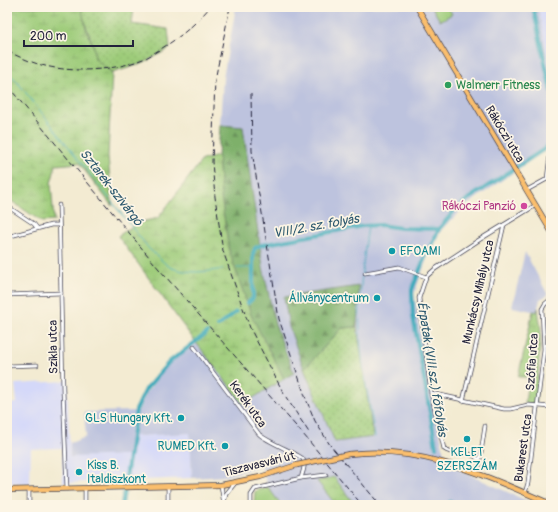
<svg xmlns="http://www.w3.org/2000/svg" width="558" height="512" font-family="Pangolin,sans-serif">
<defs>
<pattern id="grass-dots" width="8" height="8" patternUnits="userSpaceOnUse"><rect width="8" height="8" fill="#9ecc7a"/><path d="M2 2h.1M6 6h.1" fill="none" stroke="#88af6a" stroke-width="1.8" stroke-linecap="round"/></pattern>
<pattern id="forest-firs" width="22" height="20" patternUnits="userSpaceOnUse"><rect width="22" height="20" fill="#7eb06a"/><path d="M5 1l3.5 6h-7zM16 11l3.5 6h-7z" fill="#678f58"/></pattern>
<pattern id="wetland-marsh" width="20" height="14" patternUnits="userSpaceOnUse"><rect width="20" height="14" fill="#9ecc7a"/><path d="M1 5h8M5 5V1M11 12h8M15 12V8" fill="none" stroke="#88af6a"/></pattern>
<pattern id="park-tufts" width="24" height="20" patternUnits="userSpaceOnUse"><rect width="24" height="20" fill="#9ecc7a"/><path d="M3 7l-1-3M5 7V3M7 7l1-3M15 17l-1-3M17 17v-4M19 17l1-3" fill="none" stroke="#88af6a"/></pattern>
</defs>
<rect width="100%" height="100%" fill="#fcf5e5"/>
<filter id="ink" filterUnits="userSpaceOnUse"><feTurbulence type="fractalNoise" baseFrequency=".025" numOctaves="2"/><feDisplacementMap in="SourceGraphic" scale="8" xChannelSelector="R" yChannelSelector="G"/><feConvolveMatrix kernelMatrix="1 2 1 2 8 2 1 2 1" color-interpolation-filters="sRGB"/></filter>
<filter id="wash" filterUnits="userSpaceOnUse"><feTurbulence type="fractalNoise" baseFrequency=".012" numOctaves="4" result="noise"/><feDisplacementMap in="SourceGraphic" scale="16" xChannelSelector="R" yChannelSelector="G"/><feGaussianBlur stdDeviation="0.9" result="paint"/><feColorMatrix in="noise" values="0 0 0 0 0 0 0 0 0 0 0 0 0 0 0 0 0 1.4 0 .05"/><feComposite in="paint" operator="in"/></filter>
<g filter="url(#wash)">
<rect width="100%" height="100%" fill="#f3ebd2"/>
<g fill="#d4d8f9">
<polygon points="538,7 551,7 551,77"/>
<polygon points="67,381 70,457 135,436 190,433 192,478 63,483 62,448 31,449 30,483 7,483 7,404 17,403 15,384"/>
</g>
<g fill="#bdc3de">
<polygon points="236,7 538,7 551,77 551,146 467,205 442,229 429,253 414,294 425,361 446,464 536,505 281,505 268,487 261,466 227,476 192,478 190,433 135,436 132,455 70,457 70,443 86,437 84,412 138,411 147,392 170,362 197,344 243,404 294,373 275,324 263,267 243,127 220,125 223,78"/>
<polygon points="525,252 548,295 540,299 537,312 512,307"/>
</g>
<g fill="url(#grass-dots)" stroke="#60775a">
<path d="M81,7H134L132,24L168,29L170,48L144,63L112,73L95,59C94,41 84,26 81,7Z"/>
<polygon points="357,327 373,437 335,442 304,369 342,328"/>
</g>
<g fill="url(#forest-firs)" stroke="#506952">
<polygon points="220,125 243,127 263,267 275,324 294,373 284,379 251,315 229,251 221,197 218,156"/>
<polygon points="359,286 357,327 342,328 304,369 289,327 284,297"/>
</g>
<g fill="url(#wetland-marsh)" stroke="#60775a">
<polygon points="7,7 81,7 86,28 94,48 95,59 112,73 108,156 112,206 79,163 56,165 51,183 54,221 42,222 7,198"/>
<polygon points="218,156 221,197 229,251 251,315 284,379 243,404 182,324 118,236 137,223 158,218 202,160"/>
<polygon points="334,477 355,505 336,505 317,481"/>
</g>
<polygon fill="url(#park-tufts)" stroke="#60775a" points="538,308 541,330 536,403 525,404 528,377 518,377 533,311 537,312"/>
<g fill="#9ecc7a" stroke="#60775a">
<polygon points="432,7 448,7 452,14 440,21"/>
<polygon points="268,487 281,505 254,505 255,491"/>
</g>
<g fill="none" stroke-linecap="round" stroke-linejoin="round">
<g stroke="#3caabb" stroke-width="1">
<path d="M7,75H10L15,79L150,250C157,255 165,265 172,268C188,274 207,272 223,269"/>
<path d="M368,226C363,262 358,299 360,336C362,370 370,403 375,437"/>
<polyline points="237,268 253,268"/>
</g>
<g stroke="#3caabb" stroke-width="4">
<polyline points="533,7 551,91"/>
<polyline points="248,303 253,298 253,254 255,248 261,245 363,226 380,225 401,228 439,229"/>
<polyline points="218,326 236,312"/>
<polyline points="436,447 413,316 412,290 422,264 439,229 454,211 468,199 546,148 551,140"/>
<polyline points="450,502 451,505"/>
<polyline points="122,505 136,410 146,389 169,362 207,333"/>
</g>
</g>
</g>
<g filter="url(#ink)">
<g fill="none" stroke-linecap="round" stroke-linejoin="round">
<defs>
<g id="street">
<polyline points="527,190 547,179 551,147"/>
<polyline points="59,205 63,391 67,489"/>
<polyline points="7,206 34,224 37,228"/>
<polyline points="7,237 51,225 59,225"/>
<polyline points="365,273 399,267 426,277"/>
<polyline points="7,295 61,293"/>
<path d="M194,347L259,434C267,442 301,455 303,459C306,465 303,472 301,478"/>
<polyline points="7,366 37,365"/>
<polyline points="431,393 504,409 511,409 528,405 551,407"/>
<polyline points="463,401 504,225"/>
<path d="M479,460C470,449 453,457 444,449L431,393L420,307L419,298L426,277L435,269L479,240L536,205"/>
<polyline points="476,473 479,466 485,426"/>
<polyline points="221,485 224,505"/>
<polyline points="85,489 85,505"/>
<polyline points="29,490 29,505"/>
<polyline points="525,493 528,483 544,349 542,309 545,304 551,299"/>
<polyline points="224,503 226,494 236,482"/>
<polyline points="168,505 166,503 168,500 168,487"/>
<polyline points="251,505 251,495 255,489 301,478 326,475"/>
</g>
<g id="primary">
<polyline points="417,7 551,231"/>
<path d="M349,454C422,445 485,476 551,504"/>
<polyline points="7,490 221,485 260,477 297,465"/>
</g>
</defs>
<use href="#street" stroke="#414052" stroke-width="4.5"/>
<use href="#primary" stroke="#414052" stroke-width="6"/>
<use href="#street" stroke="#fff" stroke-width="3"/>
<use href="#primary" stroke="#fabe6d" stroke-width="4.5"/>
<g stroke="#22223b" stroke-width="1" stroke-dasharray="6 3" stroke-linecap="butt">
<polyline points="230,7 215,80 212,162 215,197 223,251 250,328 284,394 310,434"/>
<path d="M7,51C15,55 24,59 32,62C64,74 112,72 143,59C149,57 154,53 159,50C179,38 195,25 210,7"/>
<polyline points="7,85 159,269 309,441 362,505"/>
<polyline points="251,93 252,151 279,319 306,399 315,421 330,445 380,505"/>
</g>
<defs>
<polyline id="primary-bridge" points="297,465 349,454"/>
</defs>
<use href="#primary-bridge" stroke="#414052" stroke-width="6" stroke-linecap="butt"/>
<use href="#primary-bridge" stroke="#fabe6d" stroke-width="4.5"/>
</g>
</g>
<circle fill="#2e9e5b" stroke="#fcf5e5" stroke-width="1.5" cx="448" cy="85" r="4"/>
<circle fill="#d1479c" stroke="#fcf5e5" stroke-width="1.5" cx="524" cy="206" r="4"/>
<g fill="#0f9aa8" stroke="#fcf5e5" stroke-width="1.5">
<circle cx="392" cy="251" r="4"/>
<circle cx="377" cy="298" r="4"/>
<circle cx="181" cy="418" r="4"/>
<circle cx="467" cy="439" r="4"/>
<circle cx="225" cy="446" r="4"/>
<circle cx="79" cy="472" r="4"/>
</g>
<g text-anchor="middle" stroke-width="3.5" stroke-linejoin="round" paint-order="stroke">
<g font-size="12" fill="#27864d" stroke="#fcf5e5" text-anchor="start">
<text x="456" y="89">Walmerr Fitness</text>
</g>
<g font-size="12" fill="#22223b" stroke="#fcf5e5">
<text transform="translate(505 134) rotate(59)" y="4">Rákóczi utca</text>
<text transform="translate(478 292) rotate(-77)" y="4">Munkácsy Mihály utca</text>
<text transform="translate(53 347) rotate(-91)" y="4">Szikla utca</text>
<text transform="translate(532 362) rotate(-86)" y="4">Szófia utca</text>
<text transform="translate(248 404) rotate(54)" y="4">Kerék utca</text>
<text transform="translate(523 448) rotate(-82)" y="4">Bukarest utca</text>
<text transform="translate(259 464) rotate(-14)" y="4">Tiszavasvári út</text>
</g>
<g font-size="12" fill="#b23c85" stroke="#fcf5e5" text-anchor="end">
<text x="516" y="210">Rákóczi Panzió</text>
</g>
<g font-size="12" fill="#0d838f" stroke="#fcf5e5" text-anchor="end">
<text x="400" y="255" text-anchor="start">EFOAMI</text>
<text x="369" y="302">Állványcentrum</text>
<text x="173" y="422">GLS Hungary Kft.</text>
<text x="217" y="450">RUMED Kft.</text>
<text x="467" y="456" text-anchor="middle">KELET<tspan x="467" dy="14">SZERSZÁM</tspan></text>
<text x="87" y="469" text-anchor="start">Kiss B.<tspan x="87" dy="14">Italdiszkont</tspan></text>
</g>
<g font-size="13" font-style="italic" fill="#2c586e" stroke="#fcf5e5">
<text transform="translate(112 187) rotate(52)" y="5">Sztarek-szivárgó</text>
<text transform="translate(316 225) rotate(-10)" y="5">VIII/2. sz. folyás</text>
<text transform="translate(433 369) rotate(81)" y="5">Érpatak (VIII.sz.) főfolyás</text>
</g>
</g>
<rect width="558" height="512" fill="none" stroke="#fcf5e5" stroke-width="24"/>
<path d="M24 40v6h109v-6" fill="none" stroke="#22223b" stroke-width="2"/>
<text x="30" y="40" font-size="12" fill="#22223b" stroke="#fcf5e5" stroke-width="3" paint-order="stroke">200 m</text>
</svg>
